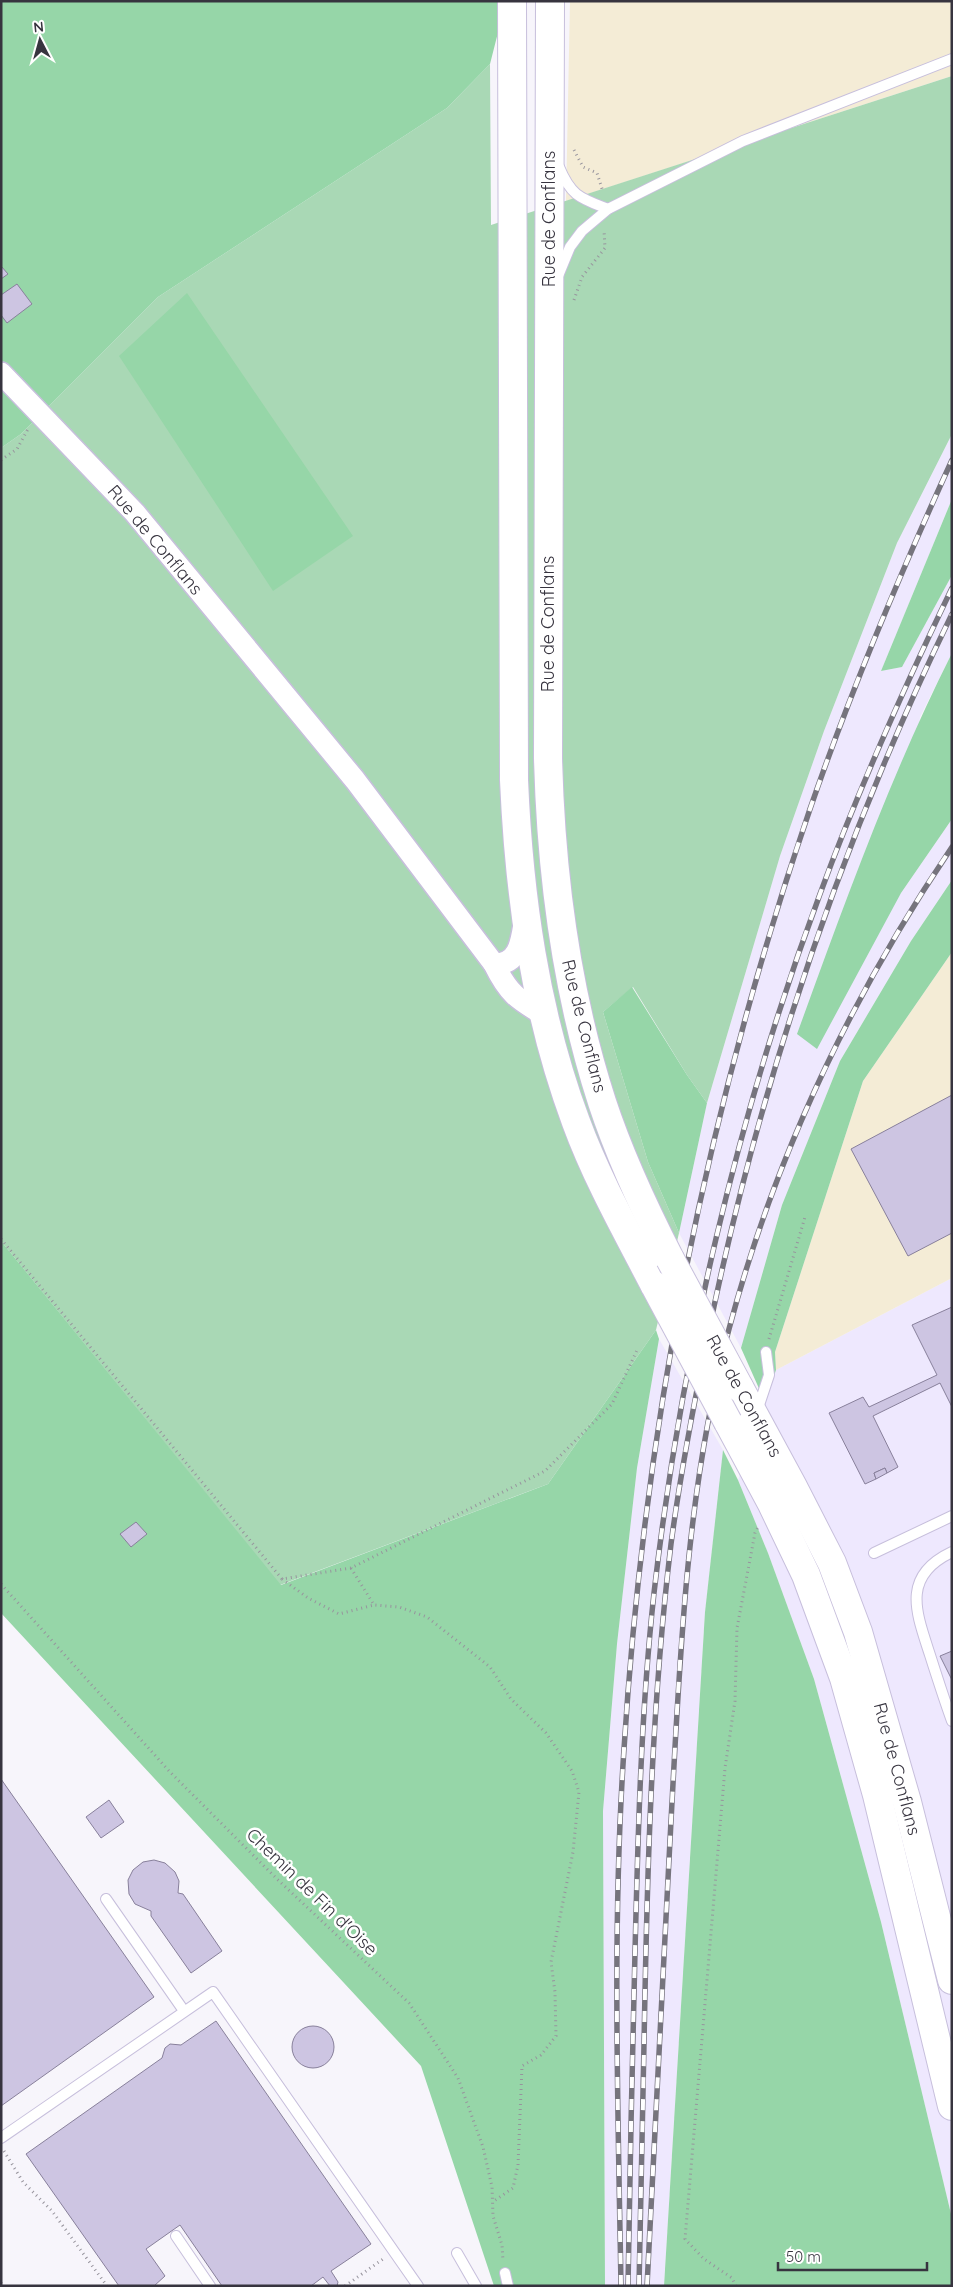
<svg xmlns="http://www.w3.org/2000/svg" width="953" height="2287" font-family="Quicksand,sans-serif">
<rect width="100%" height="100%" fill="#f7f5fb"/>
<g fill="#eee8fe">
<polygon points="952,434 952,499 881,671 902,667 952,575 952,653 920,717 901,893 952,819 952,880 911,941 840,1061 782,1205 741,1348 679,1233 707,1103 780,856 824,731 897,543"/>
<polygon points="952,1278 952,2218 881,1922 814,1679 768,1553 738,1480 776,1370"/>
<polygon points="659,1339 723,1450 705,1612 664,2286 605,2286 603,1811 617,1644 637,1468"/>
</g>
<g fill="#f4ecd6">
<polygon points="570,1 952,1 952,76 566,201"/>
<polygon points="952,952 952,1278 776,1370 775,1352 863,1081"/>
</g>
<polygon fill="#a9d8b5" points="490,64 491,225 952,76 952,434 897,543 824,731 780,856 707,1103 687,1075 633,987 603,1012 648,1162 679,1233 656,1330 548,1484 280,1585 1,1241 1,448 21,434 158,297 447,108"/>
<g fill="#96d6a8">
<polygon points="1,1 506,1 490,64 447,108 158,297 21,434 1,448"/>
<polygon points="187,293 353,536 273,591 119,356"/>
<polygon points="952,499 952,575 902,667 881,671"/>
<path d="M952,653V819L901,893L817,1049L797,1034C844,905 890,776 952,653Z"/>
<polygon points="952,880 952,952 863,1081 775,1352 776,1370 765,1402 741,1348 782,1205 840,1061 911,941"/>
<polygon points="632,987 687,1075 707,1103 679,1233 648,1162 603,1012"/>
<polygon points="1,1241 281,1585 548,1484 656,1330 659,1339 637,1468 617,1644 603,1811 605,2286 494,2286 421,2066 1,1613"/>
<polygon points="723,1450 738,1480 768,1553 814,1679 881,1922 952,2218 952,2286 664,2286 705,1612"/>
</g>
<g fill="#cdc5e2" stroke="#88809b">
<polygon points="1,266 8,274 1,279"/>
<polygon points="17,284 32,304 7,323 1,315 1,295"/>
<polygon points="952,1095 952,1233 908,1256 851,1149"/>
<polygon points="952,1307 952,1407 940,1383 873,1416 898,1467 887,1473 885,1468 874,1473 876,1479 865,1484 829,1413 863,1397 869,1407 937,1375 912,1325"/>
<polygon points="885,1468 887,1473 876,1479 874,1473"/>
<polygon points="136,1522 147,1534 131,1547 120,1534"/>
<polygon points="952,1651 952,1680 940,1656"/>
<polygon points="1,1779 154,1997 1,2106"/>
<polygon points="109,1800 124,1822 101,1838 86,1817"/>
<polygon points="154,1860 165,1863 175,1872 179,1881 178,1893 183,1894 222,1951 191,1973 151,1916 151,1911 135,1904 129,1894 128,1880 133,1870 143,1862"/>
<polygon points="216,2021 371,2244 331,2271 338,2282 337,2286 330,2286 323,2277 311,2286 222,2286 180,2225 146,2249 165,2276 154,2286 119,2286 26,2154 162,2058 165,2048 170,2044 181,2045"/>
<circle cx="313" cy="2047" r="21"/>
</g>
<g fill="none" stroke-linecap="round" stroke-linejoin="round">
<defs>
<g id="service">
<path d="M559,167C571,196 580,198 608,209"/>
<polyline points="558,276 570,247 582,231 608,209 743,141 952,59"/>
<polyline points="757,1411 769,1375 766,1352"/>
<path d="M952,1552C901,1576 916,1612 930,1655C937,1677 944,1699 952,1721"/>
<polyline points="874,1553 952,1516"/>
<polyline points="106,1899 184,2011"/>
<polyline points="1,2138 213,1992 418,2286"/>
<polyline points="176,2236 210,2286"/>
<polyline points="457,2253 476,2286"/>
<polyline points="505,2273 508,2286"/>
</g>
<g id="minor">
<path d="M1,373L135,513L355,780L494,964C508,993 517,999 544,1015"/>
<path d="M494,964C518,965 521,943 524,924"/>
</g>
<g id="primary">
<path d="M512,1L514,780C519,896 535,1012 576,1122C597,1179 627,1232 655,1286"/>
<path d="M550,1L548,758C551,875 566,991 602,1102C620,1157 644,1208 670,1259"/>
<polyline points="739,1387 793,1487 832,1563 858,1632 907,1802 952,1980"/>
<polyline points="728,1422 772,1504 806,1575 844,1678 877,1795 952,2106"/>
</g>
</defs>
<use href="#service" stroke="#c7bfdc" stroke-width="12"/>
<use href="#minor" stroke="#c7bfdc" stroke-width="24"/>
<use href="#primary" stroke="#c7bfdc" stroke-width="30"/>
<g stroke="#97949d" stroke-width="3" stroke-dasharray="1 4" stroke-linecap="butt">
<polyline points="574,150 583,167 597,173 603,192"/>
<polyline points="574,300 582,277 605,248 604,230"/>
<polyline points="1,460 17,449 28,429"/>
<polyline points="1,1239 282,1579 351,1568 545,1471 612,1404 638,1348"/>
<polyline points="769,1339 805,1217"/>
<polyline points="351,1568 374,1605 399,1607 427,1617 490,1667 511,1699 546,1733 572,1771 579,1792 573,1852 551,1962 555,1992 556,2036 541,2055 522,2066 518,2165 513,2188 494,2201"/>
<polyline points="282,1579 308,1598 339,1614 374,1605"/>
<polyline points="1,1584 170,1772 277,1879 409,2003 458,2078 483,2147 492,2187 493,2216 502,2245 503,2261"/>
<polyline points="4,2151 23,2182 52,2211 107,2286"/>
<polyline points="1,2283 4,2286"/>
<polyline points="345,2286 383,2259"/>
<polyline points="736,2286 732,2278 704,2259 685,2239 725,1768 735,1701 737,1628 755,1533 758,1527"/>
</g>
<use href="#service" stroke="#fff" stroke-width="10"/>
<use href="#minor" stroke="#fff" stroke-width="21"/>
<use href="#primary" stroke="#fff" stroke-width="28"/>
<defs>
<g id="rail">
<path d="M621,2286C618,2107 612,1927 624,1749C644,1429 706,1112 810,809C851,690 900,574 952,460"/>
<path d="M628,2286C630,2175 632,2063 635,1952C638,1832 641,1712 654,1593C681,1358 737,1116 820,894C858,790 904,688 952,588"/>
<path d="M639,2286C640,2205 643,2125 644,2044C647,1877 651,1710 671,1544C680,1476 693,1408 707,1340C758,1088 839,846 952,614"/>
<path d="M647,2286C655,2131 663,1976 671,1821C680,1656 686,1489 729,1329C775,1156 852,995 952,847"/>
</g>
</defs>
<use href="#rail" stroke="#76747d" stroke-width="5.5"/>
<use href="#rail" stroke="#fff" stroke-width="4" stroke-dasharray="11" stroke-linecap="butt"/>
<defs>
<g id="primary-bridge">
<polyline points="670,1259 739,1387"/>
<polyline points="655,1286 728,1422"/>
</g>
</defs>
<use href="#primary-bridge" stroke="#c7bfdc" stroke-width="30" stroke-linecap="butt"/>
<use href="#primary-bridge" stroke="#fff" stroke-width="28"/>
</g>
<g text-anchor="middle" stroke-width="5" stroke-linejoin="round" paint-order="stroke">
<g font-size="18" fill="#37343f" stroke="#fff">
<text transform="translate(549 219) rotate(-90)" y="6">Rue de Conflans</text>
<text transform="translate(155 540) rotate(50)" y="6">Rue de Conflans</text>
<text transform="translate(548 624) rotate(-90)" y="6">Rue de Conflans</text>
<text transform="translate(584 1026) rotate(76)" y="6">Rue de Conflans</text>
<text transform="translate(744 1396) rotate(61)" y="6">Rue de Conflans</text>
<text transform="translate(897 1769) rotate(75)" y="6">Rue de Conflans</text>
<text transform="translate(312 1892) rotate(44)" y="6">Chemin de Fin d'Oise</text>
</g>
</g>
<rect width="953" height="2287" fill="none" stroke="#37343f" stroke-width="5"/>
<g transform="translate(40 40) rotate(354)" stroke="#ffffff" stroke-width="4" paint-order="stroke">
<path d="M0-4L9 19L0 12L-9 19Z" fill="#37343f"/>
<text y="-8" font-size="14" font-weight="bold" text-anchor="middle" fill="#37343f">N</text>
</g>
<path d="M778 2262v8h149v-8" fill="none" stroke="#37343f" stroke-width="2.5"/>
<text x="786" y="2262" font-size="15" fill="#37343f" stroke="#ffffff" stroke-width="4" paint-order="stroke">50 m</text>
</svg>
